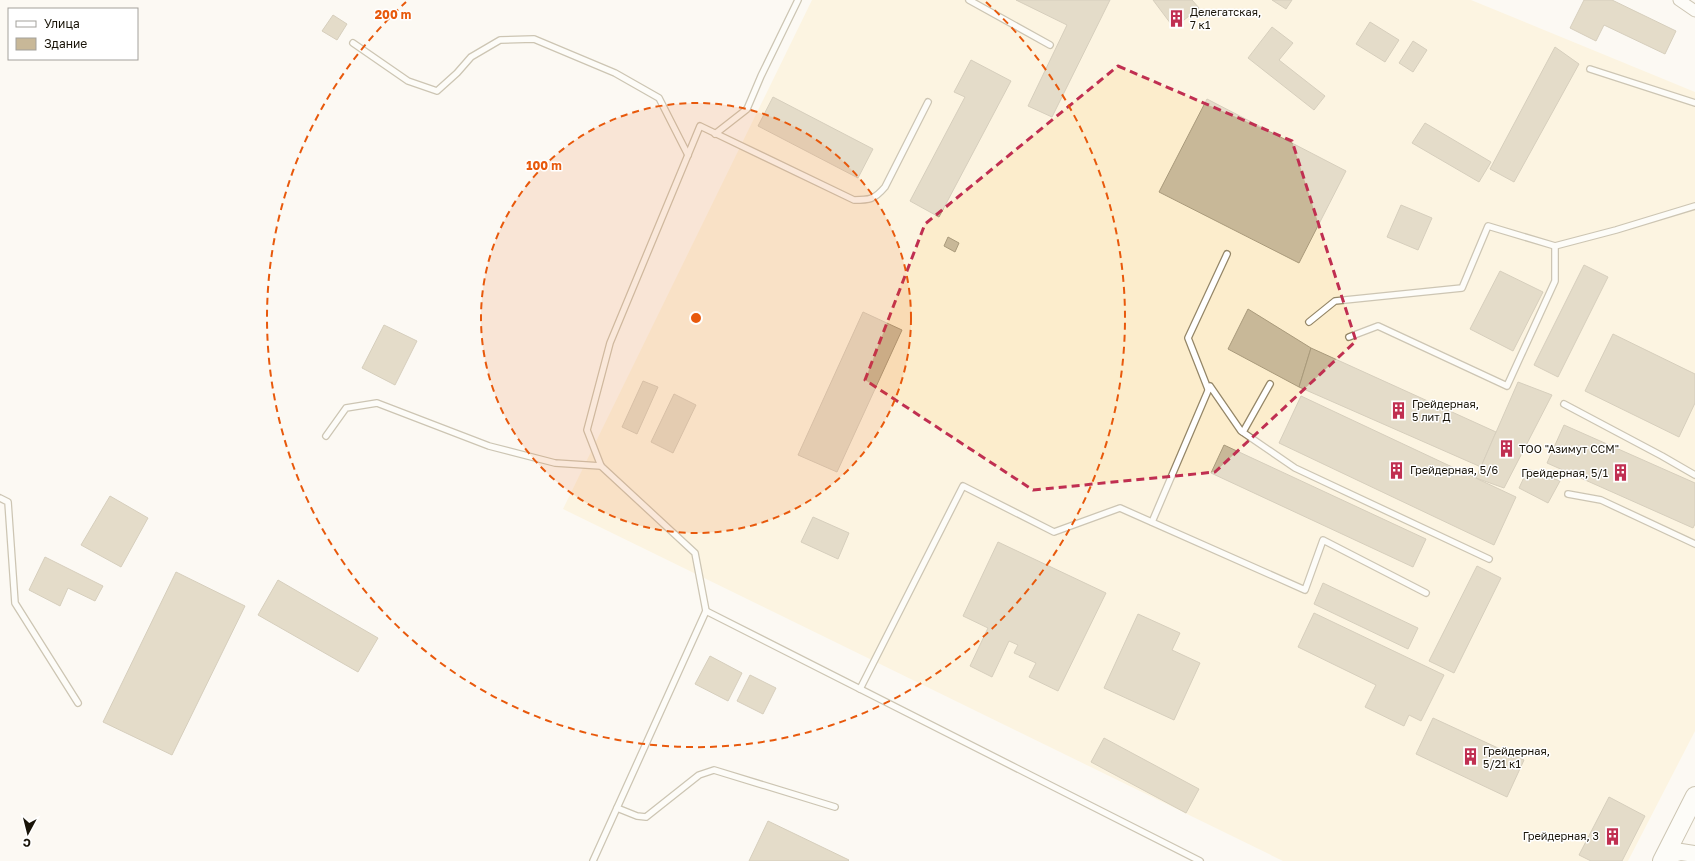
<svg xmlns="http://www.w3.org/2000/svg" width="1695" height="861" font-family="'Golos Text',sans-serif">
<rect width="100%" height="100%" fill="#fcf9f3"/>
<polygon fill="#fcedcc" points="812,0 1471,0 1695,92 1695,731 1628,861 1283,861 563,509"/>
<g fill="#c8b898" stroke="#a99a7b">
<polygon points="1016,0 1110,0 1052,117 1028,106 1067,25"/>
<polygon points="1153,0 1192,0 1199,8 1174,28"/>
<polygon points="1272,0 1292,0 1286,9"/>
<polygon points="1584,0 1612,0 1676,31 1665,54 1604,25 1596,41 1570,28"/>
<polygon points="333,15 347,24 337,40 322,31"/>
<polygon points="1370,22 1399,40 1385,62 1356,44"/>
<polygon points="1272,27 1293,43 1279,60 1325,96 1314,110 1248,58"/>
<polygon points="1413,41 1427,50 1413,72 1399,63"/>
<polygon points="1555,47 1579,64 1514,182 1490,169"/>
<polygon points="971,60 1011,81 939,217 910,201 965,97 954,92"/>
<polygon points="773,97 873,149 858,178 758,126"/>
<polygon points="1207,99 1346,171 1299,263 1159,192"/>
<polygon points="1425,123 1491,162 1479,182 1412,143"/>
<polygon points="1401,205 1432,218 1418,250 1387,237"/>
<polygon points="948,237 959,243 955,252 944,246"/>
<polygon points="1584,265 1608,277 1558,377 1534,365"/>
<polygon points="1500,271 1543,292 1513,351 1470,329"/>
<polygon points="1248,309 1311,348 1299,387 1228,349"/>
<polygon points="863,312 902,330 837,472 798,455"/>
<polygon points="384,325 417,341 395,385 362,368"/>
<polygon points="1613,334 1695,374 1695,403 1679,437 1585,391"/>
<polygon points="1311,348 1496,432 1481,467 1299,387"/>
<polygon points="643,381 658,387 637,434 622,427"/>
<polygon points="1518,382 1552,395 1504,488 1476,478"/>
<polygon points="674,394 696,405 673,453 651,442"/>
<polygon points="1301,396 1516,497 1494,545 1279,443"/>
<polygon points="1564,425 1695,483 1695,524 1693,528 1547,463"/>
<polygon points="1224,445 1426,539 1413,567 1211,473"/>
<polygon points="1528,469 1560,481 1548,503 1519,488"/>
<polygon points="110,496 148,518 121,567 81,545"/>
<polygon points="813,517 849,533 838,559 801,542"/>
<polygon points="998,542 1106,593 1058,691 1029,677 1036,663 1014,653 1018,645 1009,641 992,677 970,666 988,628 963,616"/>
<polygon points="45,557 103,586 95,601 68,588 60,606 29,590"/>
<polygon points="1477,566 1501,578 1454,673 1429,661"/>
<polygon points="176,572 245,606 172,755 103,722"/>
<polygon points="278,580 378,638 358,672 258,615"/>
<polygon points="1323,583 1418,628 1408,649 1314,604"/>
<polygon points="1314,613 1444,675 1421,721 1409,715 1404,726 1365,707 1376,685 1298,647"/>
<polygon points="1138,614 1180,633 1172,650 1200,663 1174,720 1104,688"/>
<polygon points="710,656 742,673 728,701 695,684"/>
<polygon points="750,675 776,688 763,714 737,701"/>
<polygon points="1433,718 1524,760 1507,797 1416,754"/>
<polygon points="1104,738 1199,789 1186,813 1091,762"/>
<polygon points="1609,797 1645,816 1622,861 1591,861 1579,855"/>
<polygon points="768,821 849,860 848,861 749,861"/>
</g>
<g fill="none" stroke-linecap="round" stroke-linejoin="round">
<defs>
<g id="lane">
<polyline points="969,0 1050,45"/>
<polyline points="353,43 408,81 437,91 457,73 471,57 500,40 534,39 615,73 659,98 688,155"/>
<polyline points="1590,69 1695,103"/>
<polyline points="715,134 747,109 761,76 798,0"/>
<polyline points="1309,322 1335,301 1462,288 1488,226 1555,246 1616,230 1695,206"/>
<polyline points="1349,337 1378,326 1507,386 1555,281 1555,246"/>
<polyline points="1208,389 1188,338 1227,254"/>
<polyline points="1564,404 1662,456 1695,475"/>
<polyline points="1243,432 1270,384"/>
<polyline points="326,436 346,408 377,403 489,446 555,463 601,466"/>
<polyline points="1568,494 1601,500 1695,544"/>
<polyline points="0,498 8,502 15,603 78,703"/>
<polyline points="1152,522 1210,386 1241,431 1295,468 1489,559"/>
<polyline points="706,611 1200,861"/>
<polyline points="860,689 963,486 1054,532 1120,508 1305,590 1323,540 1426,593"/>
<polyline points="617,808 637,816 646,817 699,775 714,770 835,807"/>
<path d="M593,861L706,611L695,553L601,466L587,430L610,343L700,126L854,200C869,200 874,200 885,187L928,102"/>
</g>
<polyline id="street" points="1679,0 1695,11"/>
<polyline id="secondary" points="1664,856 1681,852 1695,854"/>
<polyline id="primary" points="1662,861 1695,796"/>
</defs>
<use href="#lane" stroke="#948667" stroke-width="8"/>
<use href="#street" stroke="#948667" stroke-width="13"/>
<use href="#secondary" stroke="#948667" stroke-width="18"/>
<use href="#primary" stroke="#948667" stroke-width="20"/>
<use href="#lane" stroke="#fff" stroke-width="5.5"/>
<use href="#street" stroke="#fff" stroke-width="11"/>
<use href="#secondary" stroke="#fff" stroke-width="16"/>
<use href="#primary" stroke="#fff" stroke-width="18"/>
</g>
<path d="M0 0H1695V861H0ZM1118,66L1292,141L1356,341L1215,472L1033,490L865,380L925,224Z" fill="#fcf9f3" fill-opacity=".55" fill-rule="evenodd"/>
<path fill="none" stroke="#c02f51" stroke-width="3" stroke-dasharray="8 5" stroke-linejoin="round" d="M1118,66L1292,141L1356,341L1215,472L1033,490L865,380L925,224Z"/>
<circle cx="696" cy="318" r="215" fill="#e8590c" fill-opacity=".12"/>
<g fill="none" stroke="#e8590c" stroke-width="2" stroke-dasharray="7 5">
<circle cx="696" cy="318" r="215"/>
<path d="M986 2A429 429 0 1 1 406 2"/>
</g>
<defs>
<symbol id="building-bare" viewBox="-9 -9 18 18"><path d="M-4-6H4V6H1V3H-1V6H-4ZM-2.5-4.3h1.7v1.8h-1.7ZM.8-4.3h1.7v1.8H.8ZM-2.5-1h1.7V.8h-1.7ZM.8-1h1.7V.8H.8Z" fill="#c02f51" stroke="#fff" stroke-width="2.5" paint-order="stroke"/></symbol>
</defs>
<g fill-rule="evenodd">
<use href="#building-bare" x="1164" y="6" width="25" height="25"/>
<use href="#building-bare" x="1386" y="398" width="25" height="25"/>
<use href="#building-bare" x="1494" y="436" width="25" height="25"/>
<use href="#building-bare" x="1384" y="458" width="25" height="25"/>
<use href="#building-bare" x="1608" y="460" width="25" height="25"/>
<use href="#building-bare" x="1458" y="744" width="25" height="25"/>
<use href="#building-bare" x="1600" y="824" width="25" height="25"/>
</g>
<g text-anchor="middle" stroke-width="3" stroke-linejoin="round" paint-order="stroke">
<g font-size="11" fill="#191408" stroke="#fff" text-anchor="start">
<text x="1190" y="16">Делегатская,<tspan x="1190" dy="13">7 к1</tspan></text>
<text x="1412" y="408">Грейдерная,<tspan x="1412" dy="13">5 лит Д</tspan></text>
<text x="1519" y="453">ТОО "Азимут ССМ"</text>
<text x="1410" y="474">Грейдерная, 5/6</text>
<text x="1608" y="477" text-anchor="end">Грейдерная, 5/1</text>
<text x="1483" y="755">Грейдерная,<tspan x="1483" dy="13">5/21 к1</tspan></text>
<text x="1599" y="840" text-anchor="end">Грейдерная, 3</text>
</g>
</g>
<circle cx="696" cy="318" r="6" fill="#e8590c" stroke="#fff" stroke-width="2"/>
<g font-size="12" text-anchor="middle" font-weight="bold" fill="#e8590c" stroke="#fff" stroke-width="3" stroke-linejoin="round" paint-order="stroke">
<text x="393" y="19">200 m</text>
<text x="544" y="170">100 m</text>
</g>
<rect x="8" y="8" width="130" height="52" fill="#ffffff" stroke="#a3a19c"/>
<rect x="16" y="21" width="20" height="6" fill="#ffffff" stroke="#a3a19c"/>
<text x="44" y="28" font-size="12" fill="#191408">Улица</text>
<rect x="16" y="38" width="20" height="12" fill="#c8b898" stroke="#a3a19c"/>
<text x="44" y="48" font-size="12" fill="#191408">Здание</text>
<g transform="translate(28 833) rotate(187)" stroke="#ffffff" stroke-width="3" paint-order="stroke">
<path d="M0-3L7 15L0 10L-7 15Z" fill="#191408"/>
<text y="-6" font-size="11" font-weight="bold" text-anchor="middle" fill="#191408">С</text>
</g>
</svg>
